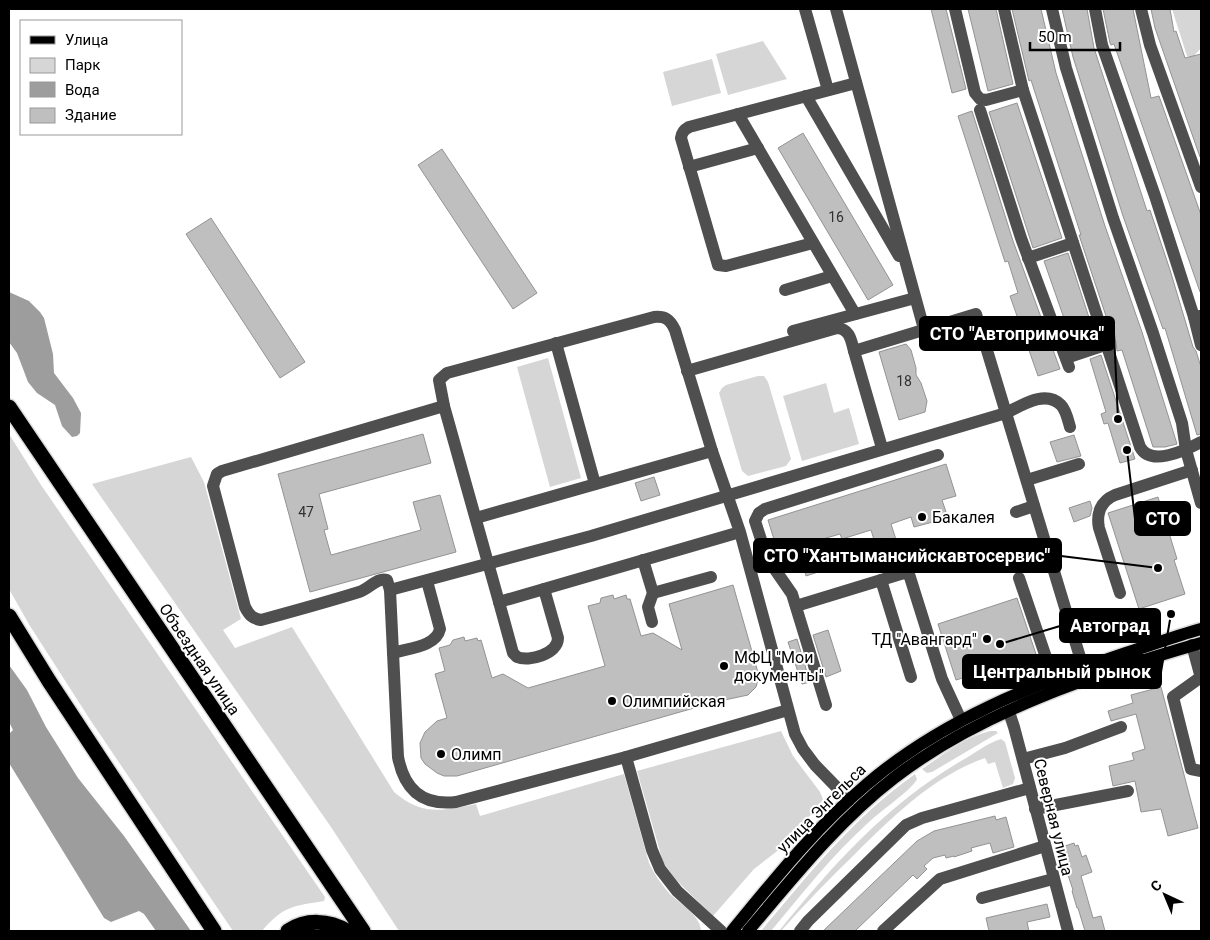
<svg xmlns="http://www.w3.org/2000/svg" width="1210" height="940" font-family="Roboto,sans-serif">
<rect width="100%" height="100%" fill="#fff"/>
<g fill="#d6d6d6">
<polygon points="1172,9 1201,9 1201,48 1192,58 1187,56"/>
<polygon points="763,41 787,79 728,95 716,54"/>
<polygon points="712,59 721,93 672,106 663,72"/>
<polygon points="548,358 581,478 550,487 517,367"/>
<polygon points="758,376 764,376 768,382 791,459 786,466 748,476 742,471 719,393 722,388 726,385"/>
<polygon points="826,383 834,413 849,408 859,444 802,461 783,396"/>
<path d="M9,434L41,485L325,897L324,901C293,906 283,906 262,931H233L91,721L30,626L9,589Z"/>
<path d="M191,457L204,482L241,619L223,630L235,648L292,627L394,792C422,816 442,811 476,804L480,816L624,774L649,863C654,874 661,884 669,893C679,903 701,916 701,931H399L331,827L92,484Z"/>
<polygon points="781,731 793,756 820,792 823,799 820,805 776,852 754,869 713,916 676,880 663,862 637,771"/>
<path d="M990,731H996L998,733L932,772L927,773L922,769C943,755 965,737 990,731Z"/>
<path d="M1001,739L1005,742L1015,778L1013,784L1003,788L995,762L988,764L985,758C934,776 893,816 855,854C829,879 805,904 781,931H779C833,865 886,805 961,761C974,754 987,743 1001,739Z"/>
<path d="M915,774L917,779C914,788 878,813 869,822C832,855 802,894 771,931H761C808,875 854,817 915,774Z"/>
</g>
<g fill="#9d9d9d">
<polygon points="9,292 29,301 40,312 44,318 53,354 54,373 73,398 81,413 80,433 77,436 72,437 62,426 55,405 37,393 28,382 17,353 9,342"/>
<polygon points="9,665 27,690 46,727 78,778 124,836 191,931 156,931 144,914 139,911 111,922 104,918 9,763 9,734 13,730 9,722"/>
</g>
<g fill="#bfbfbf" stroke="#939393">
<polygon points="931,9 946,9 966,89 952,93"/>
<polygon points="968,9 996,9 1013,84 988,91"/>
<polygon points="1012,9 1041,9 1056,73 1105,226 1142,332 1177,444 1165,447 1153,447 1122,350 1117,351 1116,342 1113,337 1079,235 1081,235 1031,80 1029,81"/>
<polygon points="1062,9 1087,9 1094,48 1147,211 1150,210 1170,270 1193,347 1196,351 1201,367 1201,434 1197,435 1165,328 1163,329 1123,216 1073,57"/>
<polygon points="1103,9 1133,9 1151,98 1159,96 1201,215 1201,291 1200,292 1114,44 1111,45 1110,43"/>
<polygon points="1151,9 1170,9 1174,32 1176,31 1185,58 1201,54 1201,156 1200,157 1155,28"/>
<polygon points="1017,103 1062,238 1033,248 989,112"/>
<polygon points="972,111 1013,241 1060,369 1038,376 1010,296 1018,293 1008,261 1005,262 958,116"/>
<polygon points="803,133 893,285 868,300 778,148"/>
<polygon points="442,149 537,293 513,309 418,165"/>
<polygon points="211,218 305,362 280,378 186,234"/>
<polygon points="1068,253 1096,339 1074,347 1044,261"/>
<polygon points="906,344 911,350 916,368 916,375 921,383 927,401 925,412 899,420 879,352"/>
<polygon points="1101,355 1135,459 1120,463 1108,423 1104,424 1101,414 1106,412 1090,359"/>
<polygon points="423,434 431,463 319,494 328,529 324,530 331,555 421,530 413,502 440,495 456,552 310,592 278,474"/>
<polygon points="1074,435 1081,456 1057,462 1050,442"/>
<polygon points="946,464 956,496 942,500 948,518 914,527 911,517 891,524 899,549 879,556 871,530 842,539 840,534 816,541 824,570 806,576 801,556 793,559 788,543 776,546 768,520"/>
<polygon points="654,477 660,495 641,501 635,483"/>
<polygon points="1158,497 1177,559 1174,560 1185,594 1139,609 1108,513"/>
<polygon points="1090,501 1092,508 1090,516 1074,522 1069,508"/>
<polygon points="733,585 759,676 756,687 748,695 715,702 457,776 444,776 437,773 425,764 421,758 420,743 425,732 437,721 447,718 435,674 445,671 439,648 450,645 453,640 464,637 465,641 477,638 478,641 481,640 492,678 503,674 528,688 605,666 588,606 600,603 601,598 613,595 614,599 626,595 627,599 630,599 641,636 653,633 682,650 669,604"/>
<polygon points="1017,598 1036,654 1016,661 1011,673 987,681 976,674 956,680 938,624"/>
<polygon points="828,630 841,671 826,677 813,635"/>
<polygon points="797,639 810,682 802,684 788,642"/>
<polygon points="1161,687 1198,828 1168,836 1161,809 1141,812 1135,781 1113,786 1109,766 1134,760 1132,753 1145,749 1136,714 1111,721 1108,711 1133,703 1131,695"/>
<polygon points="995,816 996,820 1006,817 1014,847 993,853 990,843 971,848 972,851 954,857 954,856 946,858 945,855 933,858 924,866 927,869 917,879 913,875 855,931 823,931 917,841 934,831"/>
<polygon points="1074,843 1075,846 1078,845 1082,857 1086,855 1092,872 1081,876 1093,918 1101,916 1105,931 1085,931 1078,908 1077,908 1072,891 1073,890 1059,848"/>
<polygon points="1047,904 1050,917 1027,922 1029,931 989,931 986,918"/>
</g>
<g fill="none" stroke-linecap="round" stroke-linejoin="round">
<defs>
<g id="major">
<path d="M732,931C774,880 816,827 867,784C942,720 1034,684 1126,653C1151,645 1176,636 1201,629"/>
<path d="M748,931C793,878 838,821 894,778C981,711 1097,673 1201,643"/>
</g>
<g id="highway">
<polyline points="9,407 363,931"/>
<polyline points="9,616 49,681 214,931"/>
<path d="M288,931C306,919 329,920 347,931"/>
</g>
</defs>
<use href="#major" stroke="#dbdbdb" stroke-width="15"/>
<use href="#highway" stroke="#dbdbdb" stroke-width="18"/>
<g stroke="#4f4f4f" stroke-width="12">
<polyline points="805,9 828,90"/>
<polyline points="836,9 924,329"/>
<polyline points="955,9 975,93 980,99 986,100 1023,90"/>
<path d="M1004,9L1023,90L1140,447C1151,467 1186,450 1201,442"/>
<polyline points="1052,9 1066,68 1113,218 1153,333 1182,423 1186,450 1201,503"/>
<polyline points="1095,9 1102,45 1155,196 1194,317"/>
<polyline points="1141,9 1150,45 1201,187"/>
<polyline points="806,96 899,256"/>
<polyline points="980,110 1021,238 1069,367"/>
<polyline points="738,114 855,314"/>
<polyline points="689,167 758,148"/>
<path d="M813,243L726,266L718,265L681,138C682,132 684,130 689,127L856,83"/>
<polyline points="1028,258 1073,243"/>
<polyline points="785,290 832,276"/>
<polyline points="1200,316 1194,317 1201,345"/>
<polyline points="793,331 915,298"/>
<polyline points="556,343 595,484"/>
<polyline points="1066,358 1108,344"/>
<path d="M687,371L837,328C850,329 851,340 854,351"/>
<path d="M444,406L222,471L217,474L213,486L245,607C249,615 253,619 261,620C294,611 327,602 359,592C369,589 377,577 387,580L390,590L398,757C404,788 421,806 456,802L626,757L788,710"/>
<polyline points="882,448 854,351 976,314 1083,667"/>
<polyline points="1027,480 1079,464"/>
<polyline points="1016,512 1034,506"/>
<polyline points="476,518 712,451"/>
<path d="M740,532L499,602L444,406L439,380L447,373L654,317C665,316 670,319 675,330L712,451L740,532L795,734L803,749L815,765L849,800"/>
<polyline points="643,560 653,593 711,577"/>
<polyline points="1019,578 1053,678"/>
<polyline points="881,580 911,677"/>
<path d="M390,590L591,536L1006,413C1021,406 1045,389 1061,405C1066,410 1068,420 1070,427"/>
<path d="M1120,593L1099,528C1096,513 1101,501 1115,495L1192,470"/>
<path d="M499,602L513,653L517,657C529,662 558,654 558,638L544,589"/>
<polyline points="796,606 904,573 909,574 942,679 961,720"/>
<polyline points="652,622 648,607 653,593"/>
<polyline points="1192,645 1201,678"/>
<path d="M393,653C408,648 436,647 440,629L427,581"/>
<polyline points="1201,677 1173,697 1191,769 1201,771"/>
<polyline points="826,705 792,594 767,558 755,521 759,513 765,509 938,455"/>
<polyline points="1009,712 1014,727 1068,931"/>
<polyline points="626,757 652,850 660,869 677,891 721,931"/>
<polyline points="1023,759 1065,748 1121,727"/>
<polyline points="1035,809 1128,791"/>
<polyline points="982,898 1053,879"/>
<polyline points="800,931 808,921 906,825 922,818 1030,788"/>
<polyline points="883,931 940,879 1045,846"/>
</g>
<use href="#major" stroke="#000" stroke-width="12"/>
<use href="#highway" stroke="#000" stroke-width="15"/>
</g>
<g fill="#000" stroke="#fff" stroke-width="2">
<circle cx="922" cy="517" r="5"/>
<circle cx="987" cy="639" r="5"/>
<circle cx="724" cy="666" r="5"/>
<circle cx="612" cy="701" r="5"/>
<circle cx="441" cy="754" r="5"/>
</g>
<g text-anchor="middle" stroke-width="4" stroke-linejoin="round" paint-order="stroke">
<g font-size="14" fill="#303030">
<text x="836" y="222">16</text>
<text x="904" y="386">18</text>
<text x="306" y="517">47</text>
</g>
<g font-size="16" fill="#000" stroke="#fff" text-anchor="start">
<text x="932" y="523">Бакалея</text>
<text x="977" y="645" text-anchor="end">ТД "Авангард"</text>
<text x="734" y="663">МФЦ "Мои<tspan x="734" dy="18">документы"</tspan></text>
<text x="622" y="707">Олимпийская</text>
<text x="451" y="760">Олимп</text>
</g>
<g font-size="16" fill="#000" stroke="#fff">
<text transform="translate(200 659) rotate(56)" y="6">Объездная улица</text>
<text transform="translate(821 808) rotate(-45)" y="6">улица Энгельса</text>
<text transform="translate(1054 817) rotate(76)" y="6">Северная улица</text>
</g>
</g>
<path fill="none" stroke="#000" stroke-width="2" d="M1118 419L1114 333M1127 450L1135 519M1158 568L1061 556M1000 644L1060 626M1171 614L1161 672"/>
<g fill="#000" stroke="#fff" stroke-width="2">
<circle cx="1118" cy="419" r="5"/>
<circle cx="1127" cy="450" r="5"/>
<circle cx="1158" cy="568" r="5"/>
<circle cx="1000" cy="644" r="5"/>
<circle cx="1171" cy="614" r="5"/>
</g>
<g fill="#000" stroke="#000" stroke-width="2">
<rect x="920" y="317" width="194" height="33" rx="5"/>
<rect x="1135" y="502" width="55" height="33" rx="5"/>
<rect x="754" y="539" width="307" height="33" rx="5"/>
<rect x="1060" y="609" width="100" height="33" rx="5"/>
<rect x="963" y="655" width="198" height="33" rx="5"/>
</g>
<g font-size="18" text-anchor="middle" font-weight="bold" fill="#fff">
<text x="1017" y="340">СТО "Автопримочка"</text>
<text x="1163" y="525">СТО</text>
<text x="907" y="562">СТО "Хантымансийскавтосервис"</text>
<text x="1110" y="632">Автоград</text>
<text x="1062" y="678">Центральный рынок</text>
</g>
<rect width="1210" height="940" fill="none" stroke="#000000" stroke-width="20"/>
<rect x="20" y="20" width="162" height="115" fill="#ffffff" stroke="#999999"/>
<rect x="30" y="36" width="25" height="8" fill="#000000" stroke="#999999"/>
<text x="65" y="45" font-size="15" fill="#000000">Улица</text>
<rect x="30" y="58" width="25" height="15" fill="#d6d6d6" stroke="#999999"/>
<text x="65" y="70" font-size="15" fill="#000000">Парк</text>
<rect x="30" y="82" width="25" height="15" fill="#9d9d9d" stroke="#999999"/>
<text x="65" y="95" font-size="15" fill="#000000">Вода</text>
<rect x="30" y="108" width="25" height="15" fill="#bfbfbf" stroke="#999999"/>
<text x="65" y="120" font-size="15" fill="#000000">Здание</text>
<g transform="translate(1165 895) rotate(316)" stroke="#ffffff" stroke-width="4" paint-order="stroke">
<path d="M0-4L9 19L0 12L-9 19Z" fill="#000000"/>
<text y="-8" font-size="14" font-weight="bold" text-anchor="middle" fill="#000000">С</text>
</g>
<path d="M1030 42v8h90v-8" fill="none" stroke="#000000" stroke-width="2.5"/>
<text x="1038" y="42" font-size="15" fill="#000000" stroke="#ffffff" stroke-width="4" paint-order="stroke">50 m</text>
</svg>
